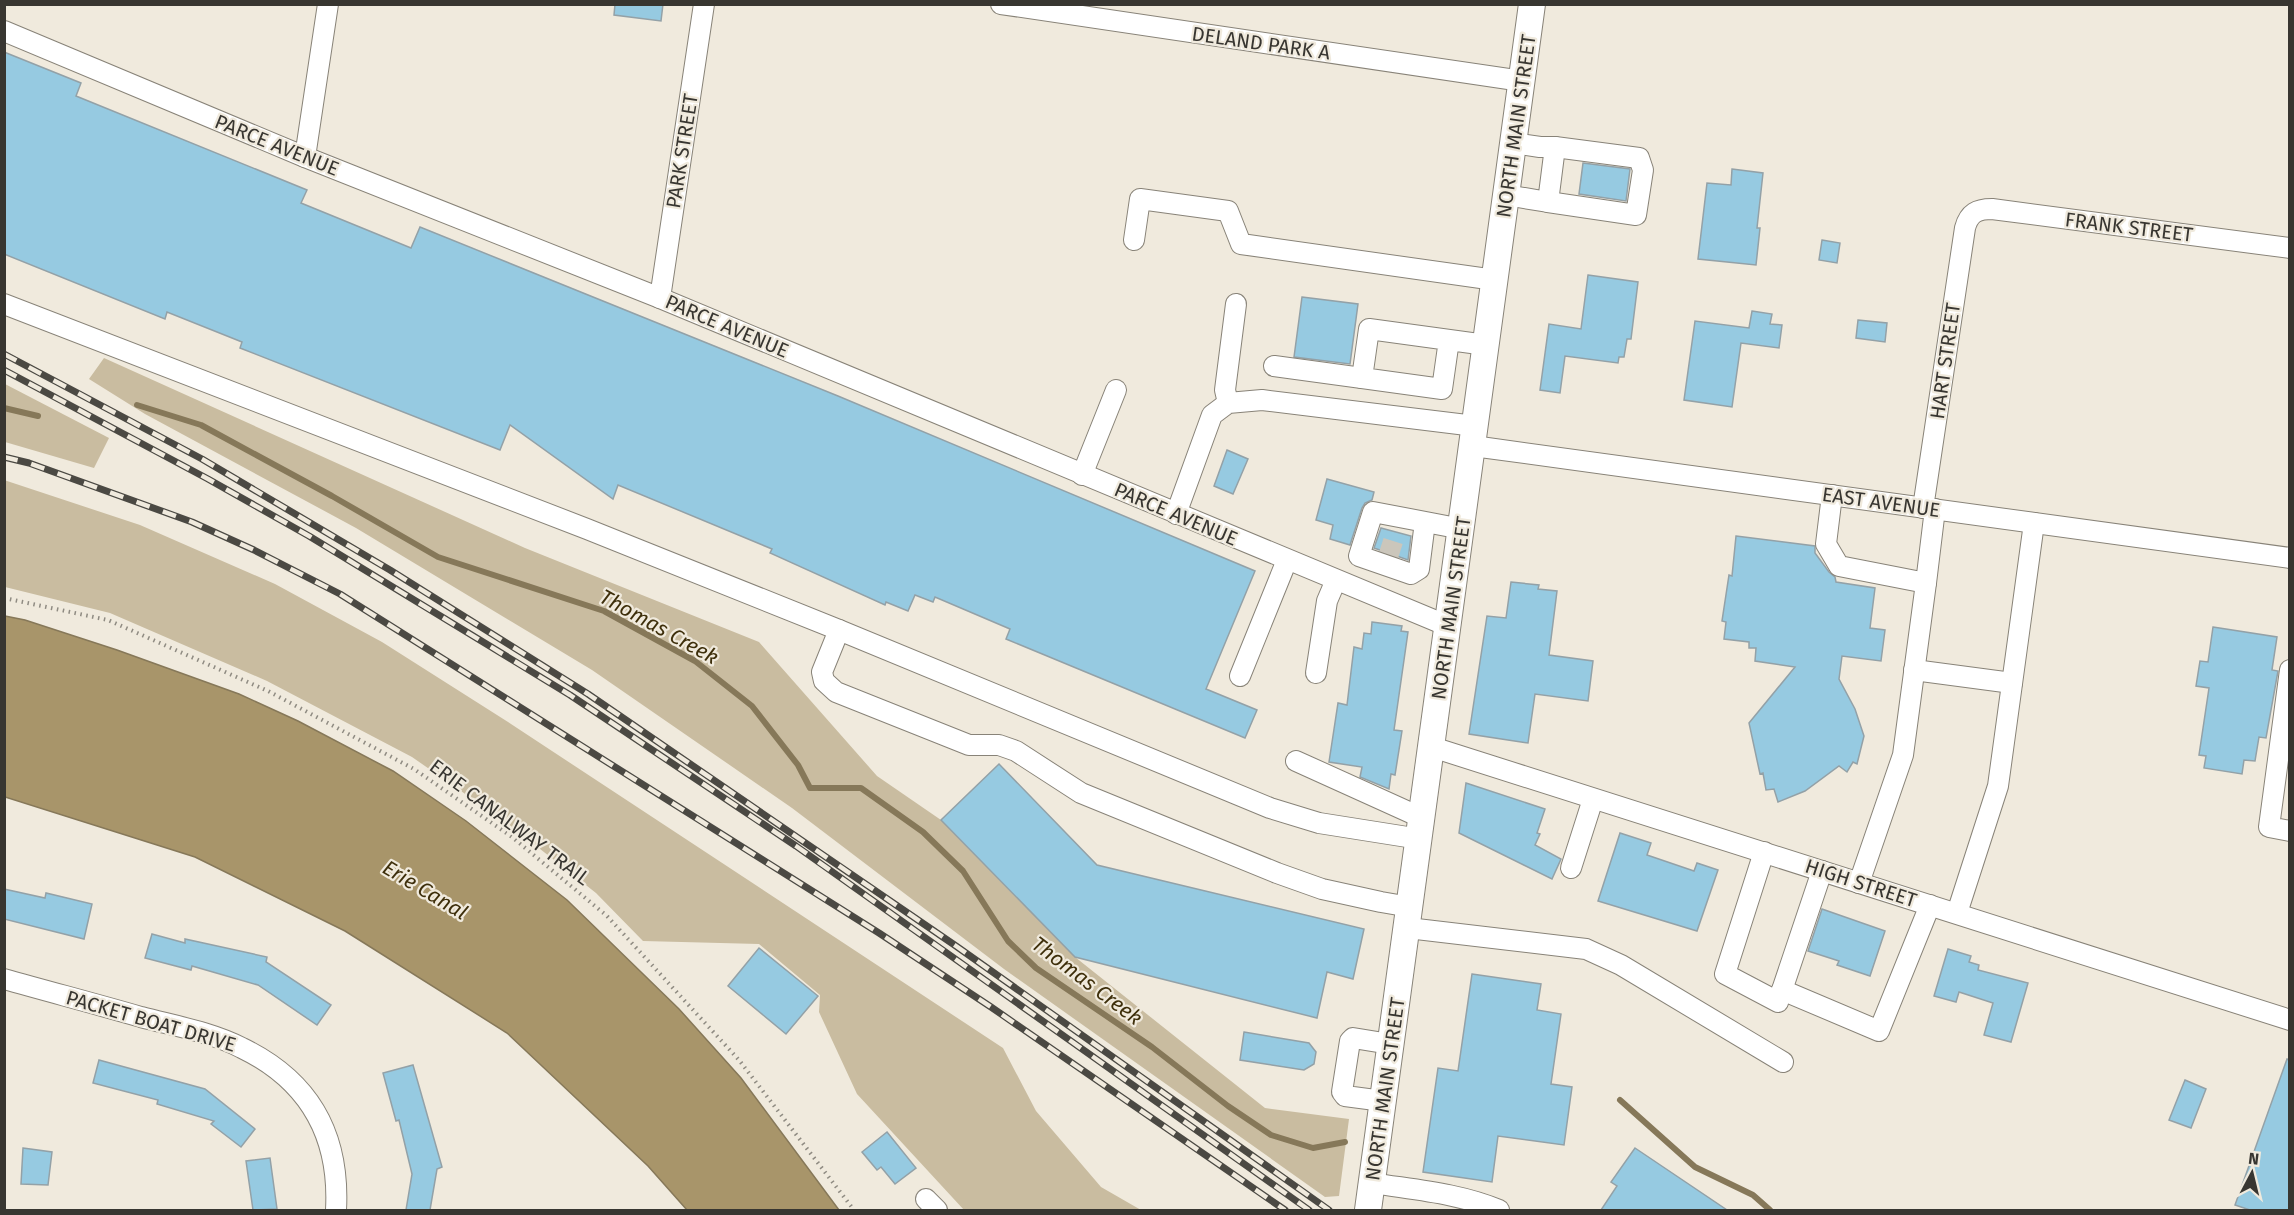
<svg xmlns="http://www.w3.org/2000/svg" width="2294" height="1215" font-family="'Fira Sans',sans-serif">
<rect width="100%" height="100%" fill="#f0eadd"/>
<g fill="#c9bca0">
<polygon points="104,358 525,548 759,642 877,776 941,820 1075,957 1265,1108 1349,1119 1339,1196 1325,1197 1004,969 792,808 592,670 356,528 145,414 89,379"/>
<polygon points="5,384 109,438 94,468 5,442"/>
<polygon points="4,480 140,525 275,584 382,642 511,724 1003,1048 1036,1111 1101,1187 1141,1210 964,1210 857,1094 819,1012 820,995 759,944 643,941 596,893 507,823 412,757 267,681 110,613 5,587"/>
</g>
<polygon fill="#a8956a" stroke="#867859" stroke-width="1.5" points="5,616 25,620 117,650 239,694 298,721 393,771 466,821 567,900 679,1009 741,1078 839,1210 687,1210 648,1166 507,1033 345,931 195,857 5,797"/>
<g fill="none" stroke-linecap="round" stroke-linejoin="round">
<g stroke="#867859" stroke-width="6">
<polyline points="137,405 201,425 332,496 438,557 604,611 695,661 752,706 798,765 810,788 861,788 923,832 963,871 1008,941 1036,968 1152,1047 1228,1106 1271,1135 1313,1148 1345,1142"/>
<polyline points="4,408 38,416"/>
<polyline points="1620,1100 1695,1167 1753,1195 1770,1210"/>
</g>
</g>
<g fill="#96cae1" stroke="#93a1a7" stroke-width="1.5">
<polygon points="615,4 663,4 661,21 614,15"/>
<polygon points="4,52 81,83 76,96 307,190 301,203 411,248 420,227 838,396 1255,571 1206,689 1257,710 1245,738 1006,639 1010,629 935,597 933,602 915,595 908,611 886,602 885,605 770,553 772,549 618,485 613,499 510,425 500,450 240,348 242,342 167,312 165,319 4,254"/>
<polygon points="1583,163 1630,169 1626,201 1579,194"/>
<polygon points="1732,169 1763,173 1757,228 1760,228 1756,265 1698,259 1707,183 1731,185"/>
<polygon points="1822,240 1840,243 1837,263 1819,260"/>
<polygon points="1588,275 1638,282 1631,339 1627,339 1624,357 1619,357 1618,363 1565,356 1560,393 1540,390 1549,324 1581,329"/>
<polygon points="1302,297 1358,304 1350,364 1294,357"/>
<polygon points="1752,311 1772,314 1770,324 1782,325 1779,348 1741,343 1732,407 1684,400 1695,321 1749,328"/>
<polygon points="1858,320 1887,323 1885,342 1856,338"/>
<polygon points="1227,450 1248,459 1233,494 1214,486"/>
<polygon points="1327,479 1374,492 1372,500 1365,503 1362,508 1350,545 1330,539 1333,525 1316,520"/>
<polygon points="1381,528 1411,536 1408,560 1374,548"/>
<polygon points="1736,536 1815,546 1815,553 1829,572 1835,577 1836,582 1875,588 1870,628 1885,630 1881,661 1842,656 1839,679 1855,709 1864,736 1857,764 1853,762 1847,772 1839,766 1805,791 1778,802 1774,789 1766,790 1763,773 1760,774 1749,723 1795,667 1755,661 1756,648 1749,648 1749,642 1724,639 1726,622 1722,621 1729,575 1732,576"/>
<polygon points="1511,582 1539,585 1538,589 1557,591 1549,655 1593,661 1588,701 1535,694 1528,743 1469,734 1487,616 1506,618"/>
<polygon points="1372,622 1402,626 1401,631 1408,632 1394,730 1402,731 1395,775 1391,774 1389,789 1360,777 1362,767 1329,762 1338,703 1347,705 1354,647 1362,649 1364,633 1371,634"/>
<polygon points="2213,627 2277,637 2272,670 2278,671 2266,738 2259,737 2255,761 2244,760 2242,774 2204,768 2206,756 2199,755 2209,688 2196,686 2200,661 2208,662"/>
<polygon points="999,764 1097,865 1364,929 1353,979 1327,972 1317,1018 1075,957 941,820"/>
<polygon points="1466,783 1545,809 1537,833 1540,834 1535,845 1561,859 1552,879 1459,833"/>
<polygon points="1620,833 1651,843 1647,855 1694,871 1697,863 1718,870 1697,931 1598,901"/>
<polygon points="4,889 45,898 46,893 92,904 84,939 4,919"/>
<polygon points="1822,909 1885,931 1870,976 1837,965 1839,961 1808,951"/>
<polygon points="152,934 185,943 185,939 267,957 266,962 331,1005 317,1025 258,985 192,966 191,970 145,958"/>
<polygon points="759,948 818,996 786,1034 728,986"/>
<polygon points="1948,949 1971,956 1969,962 1979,965 1978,970 2028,983 2011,1042 1984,1035 1993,1003 1959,992 1956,1002 1934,996"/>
<polygon points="1472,974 1541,984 1537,1010 1561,1014 1551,1084 1572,1087 1564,1145 1498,1136 1492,1182 1423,1172 1438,1068 1458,1071"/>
<polygon points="1244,1032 1309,1043 1316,1052 1314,1064 1304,1070 1240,1060"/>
<polygon points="2287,1059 2289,1060 2289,1210 2250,1210 2235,1205"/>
<polygon points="99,1060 205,1089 255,1129 241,1147 211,1124 214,1121 157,1104 158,1100 93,1083"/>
<polygon points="413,1065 442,1167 437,1169 430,1210 406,1210 412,1174 399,1120 396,1121 383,1073"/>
<polygon points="2185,1080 2206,1089 2191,1128 2169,1120"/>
<polygon points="887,1132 916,1168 895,1184 881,1167 877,1170 862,1152"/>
<polygon points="23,1148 52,1152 48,1185 21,1184"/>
<polygon points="1635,1148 1727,1210 1601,1210 1617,1186 1611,1182"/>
<polygon points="270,1158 277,1209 253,1210 246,1161"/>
</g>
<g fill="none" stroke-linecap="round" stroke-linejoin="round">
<polyline stroke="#cbc6bb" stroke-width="20" stroke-dasharray="20 10" stroke-linecap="butt" points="1387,560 1396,532"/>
<defs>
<g id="minor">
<polyline points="1001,4 1522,81"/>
<polyline points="4,31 305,157 660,298 1448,626"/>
<polyline points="305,157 328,4"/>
<polyline points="1506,195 1548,202 1555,147 1540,147 1513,143"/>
<polyline points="1548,202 1636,215 1643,170 1639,158 1555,147"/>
<polyline points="1134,240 1140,199 1228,211 1241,244 1495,280"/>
<polyline points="660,298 704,4"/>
<polyline points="4,304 587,529 839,630 1270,808 1319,823 1420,839"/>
<polyline points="1449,340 1442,389 1362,378 1369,329 1486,345"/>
<polyline points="1274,366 1362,378"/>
<polyline points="1228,403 1225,390 1236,304"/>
<polyline points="1473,446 2290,558"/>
<polyline points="1082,475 1116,390"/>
<polyline points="1832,495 1826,544 1839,566 1926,583 1935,509"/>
<path d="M1923,508L1965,228C1969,213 1977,209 1992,209L2290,248"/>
<polyline points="1176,514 1212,415 1228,403 1262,400 1475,426"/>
<polyline points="1425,522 1419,569 1411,574 1359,556 1373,512 1462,529"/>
<polyline points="839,630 822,672 824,681 836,692 969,745 999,745 1016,751 1081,793 1277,873 1322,889 1381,902 1410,907"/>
<polyline points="1914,670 2012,683"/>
<polyline points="2290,670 2269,827 2290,831"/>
<polyline points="1316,673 1327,601 1336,580"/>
<polyline points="1240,676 1287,560"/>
<polyline points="1432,747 2290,1020"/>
<polyline points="1296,761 1422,818"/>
<polyline points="1764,852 1725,974 1778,1002 1822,871"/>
<polyline points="1571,868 1593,799"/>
<polyline points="1859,883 1903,755 1926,583"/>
<polyline points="1957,913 1998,786 2034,523"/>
<polyline points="1408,928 1586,949 1621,965 1783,1062"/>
<path d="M4,979C50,992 96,1004 141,1017C175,1026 211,1032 242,1048C310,1081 340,1136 336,1210"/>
<polyline points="1782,990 1879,1031 1930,905"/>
<polyline points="1383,1101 1345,1096 1342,1092 1350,1041 1353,1038 1390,1044"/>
<path d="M1372,1183C1415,1190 1458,1193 1499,1210"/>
<polyline points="926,1199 937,1210"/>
</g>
<polyline id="major" points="1368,1210 1532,4"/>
</defs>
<use href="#minor" stroke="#888378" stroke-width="22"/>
<use href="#major" stroke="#888378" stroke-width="28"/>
<polyline stroke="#8f8b82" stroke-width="4" stroke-dasharray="1.5 4.5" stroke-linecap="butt" points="4,598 108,620 268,691 414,769 512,837 607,916 739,1060 854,1210"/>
<use href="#minor" stroke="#fff" stroke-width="20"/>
<use href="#major" stroke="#fff" stroke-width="26"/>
<defs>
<g id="rail">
<polyline points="4,354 202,459 390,570 588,694 956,946 1329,1210"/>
<polyline points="4,370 208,479 309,536 570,695 796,846 1309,1210"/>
<polyline points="4,457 29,463 192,522 254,550 340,594 879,933 991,1007 1285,1210"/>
</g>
</defs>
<use href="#rail" stroke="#4b4943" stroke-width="7"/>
<use href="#rail" stroke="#f0eadd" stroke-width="4.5" stroke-dasharray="14" stroke-linecap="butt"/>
</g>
<g text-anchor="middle" stroke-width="4.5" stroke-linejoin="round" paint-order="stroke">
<g font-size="20" fill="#383631" stroke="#f0eadd">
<text transform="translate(1261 43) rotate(8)" y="7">DELAND PARK A</text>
<text transform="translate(1516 126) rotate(-82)" y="7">NORTH MAIN STREET</text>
<text transform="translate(277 145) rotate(22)" y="7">PARCE AVENUE</text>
<text transform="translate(682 151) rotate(-81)" y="7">PARK STREET</text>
<text transform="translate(2129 227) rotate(7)" y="7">FRANK STREET</text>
<text transform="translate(727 326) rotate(23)" y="7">PARCE AVENUE</text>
<text transform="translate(1945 361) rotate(-82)" y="7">HART STREET</text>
<text transform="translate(1881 502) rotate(8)" y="7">EAST AVENUE</text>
<text transform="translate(1176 514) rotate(23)" y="7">PARCE AVENUE</text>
<text transform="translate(1451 608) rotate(-82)" y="7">NORTH MAIN STREET</text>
<text transform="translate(510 822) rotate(37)" y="7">ERIE CANALWAY TRAIL</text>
<text transform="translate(1861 883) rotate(18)" y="7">HIGH STREET</text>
<text transform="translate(151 1021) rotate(16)" y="7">PACKET BOAT DRIVE</text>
<text transform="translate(1385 1089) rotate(-82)" y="7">NORTH MAIN STREET</text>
</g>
<g font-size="21" font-style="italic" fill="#3e2f0b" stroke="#f0eadd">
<text transform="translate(659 627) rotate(29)" y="7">Thomas Creek</text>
<text transform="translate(425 890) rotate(31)" y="7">Erie Canal</text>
<text transform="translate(1087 981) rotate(37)" y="7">Thomas Creek</text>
</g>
</g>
<rect width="2294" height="1215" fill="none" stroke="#383631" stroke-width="12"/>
<g transform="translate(2252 1173) rotate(7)" stroke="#f0eadd" stroke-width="4.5" paint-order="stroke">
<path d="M0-4.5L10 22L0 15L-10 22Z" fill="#383631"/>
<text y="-9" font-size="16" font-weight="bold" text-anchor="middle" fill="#383631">N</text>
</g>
</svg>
